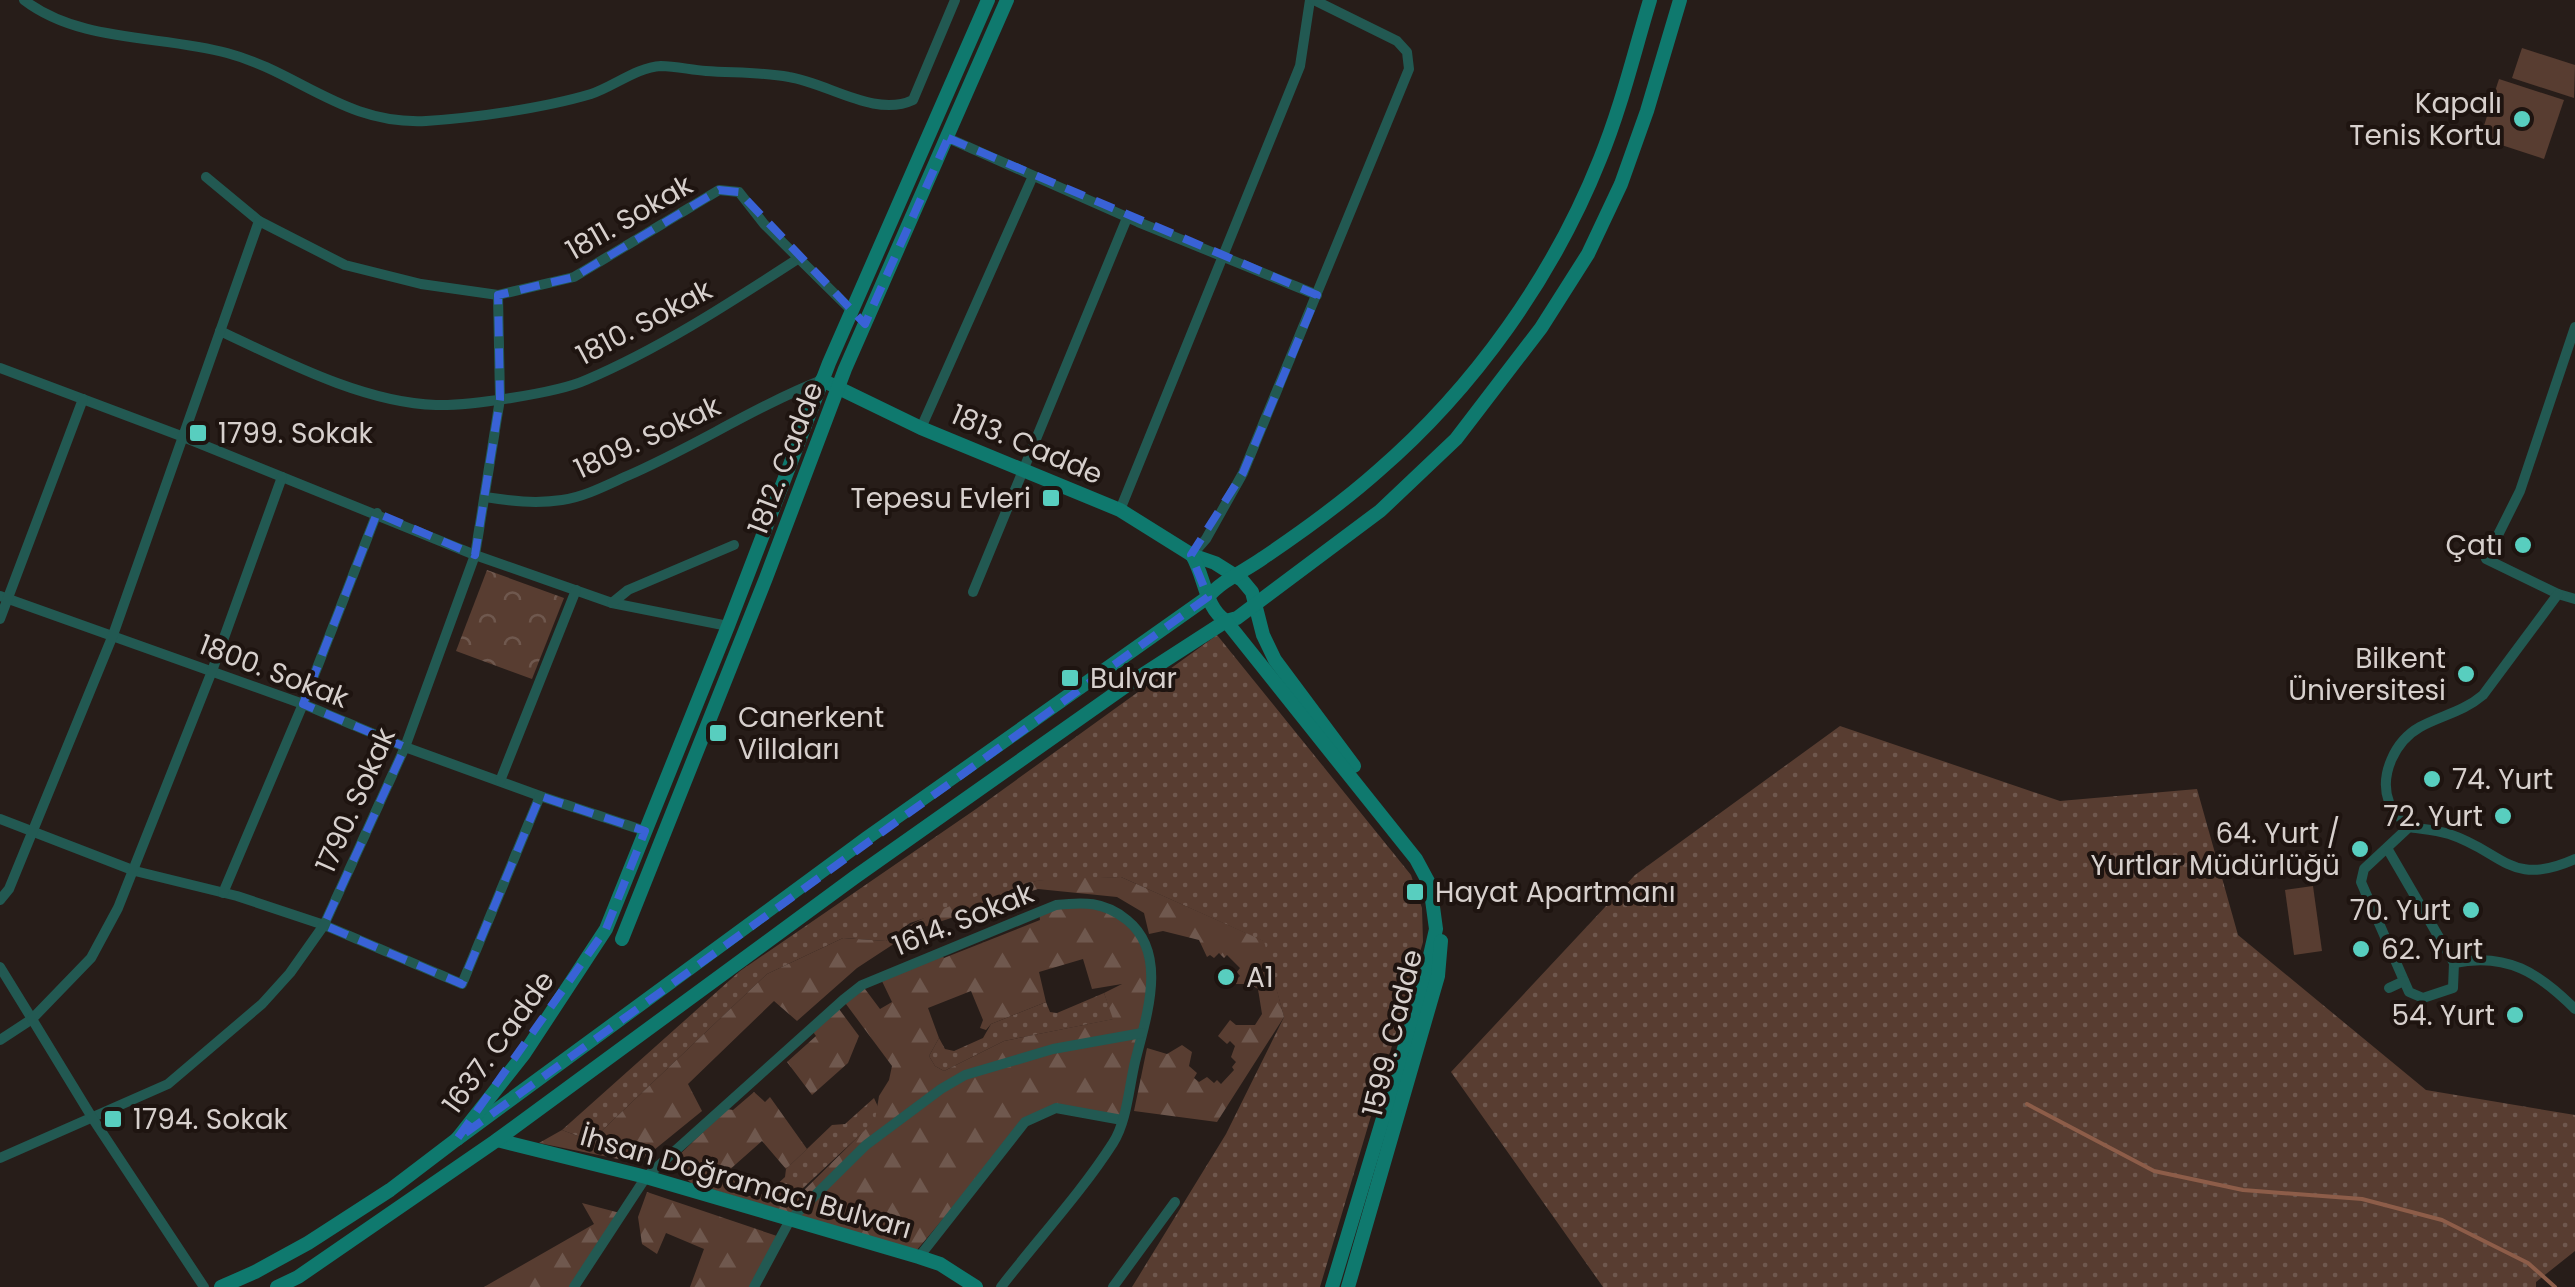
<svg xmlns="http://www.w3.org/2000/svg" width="2575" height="1287" font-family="Poppins,sans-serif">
<defs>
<pattern id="grass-dots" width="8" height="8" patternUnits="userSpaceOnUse" patternTransform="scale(2.5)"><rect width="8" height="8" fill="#583d31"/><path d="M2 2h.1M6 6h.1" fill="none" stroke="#6f584e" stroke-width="1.8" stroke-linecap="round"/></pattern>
<pattern id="forest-firs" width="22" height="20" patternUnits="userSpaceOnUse" patternTransform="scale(2.5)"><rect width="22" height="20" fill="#583d31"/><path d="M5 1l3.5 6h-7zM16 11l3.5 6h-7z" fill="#6f584e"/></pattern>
<pattern id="park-crowns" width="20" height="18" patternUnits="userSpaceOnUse" patternTransform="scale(2.5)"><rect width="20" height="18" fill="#583d31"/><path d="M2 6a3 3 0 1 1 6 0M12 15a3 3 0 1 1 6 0" fill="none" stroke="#6f584e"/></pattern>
</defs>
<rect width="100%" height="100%" fill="#271d19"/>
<g fill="url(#grass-dots)">
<polygon points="1217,635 1411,875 1422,908 1423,942 1320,1287 1132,1287 1226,1134 1284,1017 1263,941 1121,877 1036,881 910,923 886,941 843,938 767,974 591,1141 562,1130 740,971 976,809"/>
<polygon points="1840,726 2060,801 2197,789 2238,935 2426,1090 2575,1115 2575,1251 2536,1282 2536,1287 1603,1287 1451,1072 1635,875"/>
<polygon points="1104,993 1114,1019 1004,1041 944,1071 935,1066 929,1056 939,1038 945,1049 954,1051 983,1038 991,1024 1046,1002 1050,1012 1057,1013"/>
<polygon points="874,1098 879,1109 876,1120 786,1204 772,1189 785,1177 786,1169 832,1125 845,1124"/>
</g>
<g fill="url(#forest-firs)" fill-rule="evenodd">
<path d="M1121,877L1264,941L1284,1017L1217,1122L1134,1111L1147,1048L1167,1054L1182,1045L1192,1052L1189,1066L1197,1073L1194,1078L1199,1082L1207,1077L1214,1083L1217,1080L1221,1084L1234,1070L1232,1067L1236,1062L1231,1057L1235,1046L1230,1041L1227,1044L1218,1036L1230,1020L1236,1025H1255L1262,1014L1258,989L1250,984H1236L1234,982L1240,976L1237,972L1240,968L1227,955L1224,958L1219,953L1214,958L1210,955L1207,957L1199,940L1163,931L1149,934L1144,913L1117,897L1038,889L915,930L857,968L797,1021L774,1001L688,1084L702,1111L638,1163L539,1143L562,1130L591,1141L767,974L843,938L886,941C926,911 986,890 1036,881C1063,877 1093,878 1121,877Z"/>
<path d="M1089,901L1139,930L1151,987L1122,1120L1056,1108L1024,1123L916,1251L691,1183L678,1171L675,1159L727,1109L733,1110L754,1092L765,1102L770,1097L807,1149L786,1169L762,1141L727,1172L747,1196H758L772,1189L790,1204L875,1120L879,1096L889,1080L892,1066L843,1000L862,985L880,1009L892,1002L880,977L940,952L944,958L1040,920L1039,912ZM1083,959L1092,989L1122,984L1104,993L1113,1019L1004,1041L944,1071L935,1066L929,1056L939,1038L928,1008L971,991L983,1020L980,1028L986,1030L991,1024L1046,1002L1039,972Z"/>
<polygon points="836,1005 859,1036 848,1063 812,1095 787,1062 816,1036 811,1029"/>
<polygon points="647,1192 780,1237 754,1287 690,1287 704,1249 666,1233 657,1254 642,1244 638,1217"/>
<polygon points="582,1203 620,1213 572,1287 484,1287 594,1224"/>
</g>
<polygon fill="url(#park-crowns)" points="487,570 564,598 532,679 456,651"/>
<g fill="#583d31">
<polygon points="2522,48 2575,65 2574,98 2512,78"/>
<polygon points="2499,79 2564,100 2544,159 2480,138"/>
<polygon points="2313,886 2322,951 2294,955 2285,890"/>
</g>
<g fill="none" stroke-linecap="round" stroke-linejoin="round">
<polyline stroke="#8d5d49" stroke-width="4" points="2027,1104 2154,1171 2243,1190 2362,1199 2442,1220 2528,1263 2555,1287"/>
<g stroke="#225952" stroke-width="10">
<path d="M24,0C80,43 161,35 227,53C299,72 344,125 426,121C474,118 544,108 591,94C613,87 637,67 661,66C676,66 691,70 706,71C734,73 761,72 789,77C828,83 875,118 913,100L955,0"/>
<polyline points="948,138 1138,222 1317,295"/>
<polyline points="206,177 259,221"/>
<polyline points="2575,327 2520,491 2486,559 2558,594 2575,599"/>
<path d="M220,331C284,361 364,403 436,405C469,406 557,393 586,380C661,348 731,302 799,258"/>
<polyline points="0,368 181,436 475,555 612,603 728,626"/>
<polyline points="921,428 1033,176"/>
<path d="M485,497C511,501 535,504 562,500C584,497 607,485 627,476C694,447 754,407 822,380"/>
<polyline points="1120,510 1300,66 1310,0"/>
<polyline points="1192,555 1206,539 1243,473 1409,69 1407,52 1397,41 1314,0"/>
<polyline points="973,592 1127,218"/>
<path d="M2558,594L2483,695C2463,712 2442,715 2420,727C2395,741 2379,775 2389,802C2393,812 2402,820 2409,827C2422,829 2436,830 2449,834C2504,852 2510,888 2575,859"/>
<polyline points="0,596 303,704 405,747 540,796 645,831"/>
<polyline points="612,603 628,590 734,545"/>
<polyline points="0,619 83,399"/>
<polyline points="500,781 576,590"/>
<polyline points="0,819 135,871 237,896 324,925 462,984 540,796"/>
<polyline points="2387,848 2454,963 2453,988 2423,998 2409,992 2361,882 2364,869 2409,827"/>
<polyline points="223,893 303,704 377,513"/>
<polyline points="0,900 9,889 113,635 259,221 345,265 421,284 498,295 574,277 719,190 739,192 764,224 852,311"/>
<path d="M2454,963C2507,952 2539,973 2575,1009"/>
<polyline points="0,967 32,1019 0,1040"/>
<polyline points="2389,988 2404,981"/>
<polyline points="0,1158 168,1084 262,1004 290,973 324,925 405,747 475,555 500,399 498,295"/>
<polyline points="919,1257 1025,1122 1056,1108 1122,1120"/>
<polyline points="204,1287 93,1119 32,1019 91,958 118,908 212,671 282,477"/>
<path d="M574,1287L646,1177L843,1000L862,985L1056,905C1083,902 1104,901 1127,920C1169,954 1146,1017 1135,1062C1129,1087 1127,1121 1113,1143C1081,1193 1038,1239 1001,1287"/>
<polyline points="754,1287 790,1220 866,1145 941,1089 965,1075 1053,1049 1142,1033"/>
<polyline points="1113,1287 1175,1202"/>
</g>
<g stroke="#0f796e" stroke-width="14">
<polyline points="822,380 921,428 1120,510 1192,555 1215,563 1242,580 1252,592 1263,635 1275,660 1354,766"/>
<path d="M1192,555C1205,577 1205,608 1226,621L1237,618L1380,511L1456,439L1541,328L1588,254L1621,184L1647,111L1680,0"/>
<polyline points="622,939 766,578 845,369 1007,0"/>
<path d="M457,1139L867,838L1208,597C1222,580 1245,571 1263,558C1303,531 1342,503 1378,471C1474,388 1553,277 1600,159C1621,108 1634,53 1650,0"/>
<polyline points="497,1140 646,1177 919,1257 940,1264 976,1287"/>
<polyline points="221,1287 255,1272 308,1243 390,1190 457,1139 524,1054 606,929 728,626 829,363 988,0"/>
<polyline points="277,1287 298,1277 497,1140 855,877 1130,683 1226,621 1416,859 1430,885 1436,929 1423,986 1332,1287"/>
<polyline points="1348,1287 1438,976 1441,941"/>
</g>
</g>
<path fill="none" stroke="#3962d6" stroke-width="8" stroke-dasharray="20 12" stroke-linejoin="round" d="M948,138L1317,295L1243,473L1191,555L1208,597L457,1139L606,929L645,831L540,796L462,984L324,925L405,747L303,704L377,513L475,555L500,399L498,295L574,277L719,190L739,192L865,324Z"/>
<g fill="#58cebf" stroke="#1e1410" stroke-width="4">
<circle cx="2522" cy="119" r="10"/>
<rect x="188" y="423" width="20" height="20" rx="5"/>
<rect x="1041" y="488" width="20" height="20" rx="5"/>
<circle cx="2523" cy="545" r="10"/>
<circle cx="2466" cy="674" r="10"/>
<rect x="1060" y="668" width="20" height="20" rx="5"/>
<rect x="708" y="723" width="20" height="20" rx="5"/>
<circle cx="2432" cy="779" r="10"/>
<circle cx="2503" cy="816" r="10"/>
<circle cx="2360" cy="849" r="10"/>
<rect x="1405" y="882" width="20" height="20" rx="5"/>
<circle cx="2471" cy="910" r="10"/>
<circle cx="2361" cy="949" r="10"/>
<circle cx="1226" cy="977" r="10"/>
<circle cx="2515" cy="1015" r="10"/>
<rect x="103" y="1109" width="20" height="20" rx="5"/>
</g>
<g text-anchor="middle" stroke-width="8" stroke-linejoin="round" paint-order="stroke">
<g font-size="28" fill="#d7d0cd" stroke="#1e1410" text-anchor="end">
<text x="2502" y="113">Kapalı<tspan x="2502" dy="32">Tenis Kortu</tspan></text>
<text x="218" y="443" text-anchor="start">1799. Sokak</text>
<text x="1031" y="508">Tepesu Evleri</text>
<text x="2503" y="555">Çatı</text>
<text x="2446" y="668">Bilkent<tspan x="2446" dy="32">Üniversitesi</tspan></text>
<text x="1090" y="688" text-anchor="start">Bulvar</text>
<text x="738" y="727" text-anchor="start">Canerkent<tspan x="738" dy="32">Villaları</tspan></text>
<text x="2452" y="789" text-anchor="start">74. Yurt</text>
<text x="2483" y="826">72. Yurt</text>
<text x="2340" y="843">64. Yurt /<tspan x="2340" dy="32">Yurtlar Müdürlüğü</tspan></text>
<text x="1435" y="902" text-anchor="start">Hayat Apartmanı</text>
<text x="2451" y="920">70. Yurt</text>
<text x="2381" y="959" text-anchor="start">62. Yurt</text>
<text x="1246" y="987" text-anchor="start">A1</text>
<text x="2495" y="1025">54. Yurt</text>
<text x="133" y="1129" text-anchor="start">1794. Sokak</text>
</g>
<g font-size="28" fill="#d7d0cd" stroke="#1e1410">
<text transform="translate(629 217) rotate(-30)" y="10">1811. Sokak</text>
<text transform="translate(644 322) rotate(-28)" y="10">1810. Sokak</text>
<text transform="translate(647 437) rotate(-25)" y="10">1809. Sokak</text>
<text transform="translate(1027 444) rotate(23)" y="10">1813. Cadde</text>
<text transform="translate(785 458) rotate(-69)" y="10">1812. Cadde</text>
<text transform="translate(274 671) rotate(21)" y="10">1800. Sokak</text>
<text transform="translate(355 800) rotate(-66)" y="10">1790. Sokak</text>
<text transform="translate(963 919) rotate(-22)" y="10">1614. Sokak</text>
<text transform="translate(1392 1033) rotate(-76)" y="10">1599. Cadde</text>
<text transform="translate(498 1042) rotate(-54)" y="10">1637. Cadde</text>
<text transform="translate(746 1182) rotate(16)" y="10">İhsan Doğramacı Bulvarı</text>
</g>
</g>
</svg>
